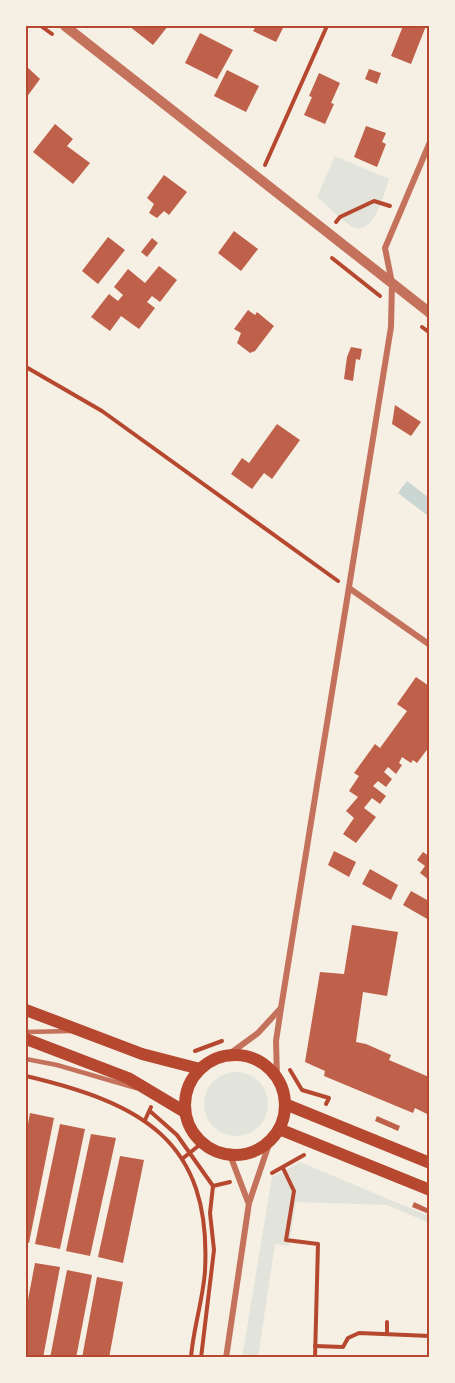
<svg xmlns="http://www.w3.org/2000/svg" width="455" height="1383" font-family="'PT Sans Narrow',sans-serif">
<rect width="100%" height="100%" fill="#f6efe4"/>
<g fill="#e2e4dc">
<path d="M335,156L389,179C384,194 373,241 349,225C338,217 328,206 317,197Z"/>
<circle cx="236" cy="1104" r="32"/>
<polygon points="300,1162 429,1216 429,1223 387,1205 296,1202 289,1246 275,1244 258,1357 242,1358 272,1177"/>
</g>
<polygon fill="#c9d6d2" points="407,481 429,498 429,512 427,515 398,493"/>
<g fill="#bf614a">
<polygon points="129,26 168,26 153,45"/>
<polygon points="256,26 284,26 276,42 253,31"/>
<polygon points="403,26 426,26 411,64 391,56"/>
<polygon points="200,33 233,50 217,79 185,63"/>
<polygon points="26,66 40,79 26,98"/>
<polygon points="369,69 381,73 377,84 365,79"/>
<polygon points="227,70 259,86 246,112 214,96"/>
<polygon points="319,73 340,83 331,103 334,104 325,124 304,115 312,97 309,96"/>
<polygon points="55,124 73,139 67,146 90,163 73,184 33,152"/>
<polygon points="366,126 386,133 382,142 386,144 377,167 354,157"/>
<polygon points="164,175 187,192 169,215 164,211 157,218 149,213 154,204 147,198"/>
<polygon points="234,231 258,249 241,271 218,253"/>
<polygon points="108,237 125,250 98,284 82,271"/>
<polygon points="152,238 158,243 147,257 141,252"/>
<polygon points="159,266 177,280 160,302 152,296 147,302 155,308 139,329 121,316 110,331 91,317 109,294 118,301 123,295 114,287 128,269 145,283"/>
<polygon points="248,310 255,315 257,312 274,326 255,351 250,353 237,343 241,333 234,329"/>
<polygon points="351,347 362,349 360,360 356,359 353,381 344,379 347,357"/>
<polygon points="395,405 421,422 411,436 392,424"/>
<polygon points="277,424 300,440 272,479 264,473 252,489 231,474 242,458 249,463"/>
<polygon points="416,677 429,686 429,747 417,763 413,760 411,763 402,757 399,763 402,765 396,774 388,767 384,772 392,779 386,787 378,781 373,786 386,796 380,804 372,798 364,808 376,817 356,843 343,834 354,818 346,811 358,797 349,791 359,776 354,773 375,744 380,748 407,711 397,704"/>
<polygon points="334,851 356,862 349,877 328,865"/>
<polygon points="423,852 429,856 429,880 420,873 425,866 417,860"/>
<polygon points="370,869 398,885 391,900 362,884"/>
<polygon points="411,891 429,901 429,920 403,905"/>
<polygon points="352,925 398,932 387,996 363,992 356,1042 366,1044 391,1055 389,1060 429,1077 429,1115 415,1108 413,1113 324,1076 325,1071 305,1062 320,972 344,974"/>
<polygon points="30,1113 54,1118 29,1243 26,1242 26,1135"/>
<polygon points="377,1116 400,1126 398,1131 375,1121"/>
<polygon points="60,1124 85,1129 60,1249 35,1244"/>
<polygon points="91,1134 116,1138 90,1256 66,1251"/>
<polygon points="120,1156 144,1160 123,1263 98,1257"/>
<polygon points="414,1202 429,1209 429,1214 412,1207"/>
<polygon points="35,1263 60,1267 43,1358 26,1358 26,1310"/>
<polygon points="67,1270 92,1275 76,1358 50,1358"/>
<polygon points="97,1277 123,1282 109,1358 82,1358"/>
</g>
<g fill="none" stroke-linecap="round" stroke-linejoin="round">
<g stroke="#b5482f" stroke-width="4">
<polyline points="41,26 52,34"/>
<polyline points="265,165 327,26"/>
<polyline points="336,222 340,217 374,201 390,206"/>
<polyline points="332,258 380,296"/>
<polyline points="422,327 430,333"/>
<polyline points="26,367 102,411 338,581"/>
<polyline points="195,1051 222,1041"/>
<polyline points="290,1070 302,1090 329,1098 326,1104"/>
<path d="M26,1076C140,1103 212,1139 205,1271C203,1300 193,1329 191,1358"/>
<polyline points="151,1112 177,1135 213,1186 210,1213 214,1250 201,1358"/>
<polyline points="145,1120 151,1107"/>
<polyline points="182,1159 202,1143"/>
<polyline points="283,1168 294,1191 286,1240 318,1244 315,1358"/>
<polyline points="272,1173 304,1155"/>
<polyline points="213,1186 230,1182"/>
<polyline points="387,1334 387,1322"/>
<polyline points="315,1346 343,1347 348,1338 359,1333 430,1336"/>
</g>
<g stroke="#c5725c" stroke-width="4.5">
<polyline points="26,1032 71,1031"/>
<polyline points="26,1059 57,1065 136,1088"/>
</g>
<g stroke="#c5725c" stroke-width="6">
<polyline points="349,588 430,645"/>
<polyline points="228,1055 258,1033 280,1009"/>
<polyline points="277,1078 276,1041 281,1008 391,327 392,283 385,248 430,142"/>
<polyline points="230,1155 248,1202"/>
<polyline points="226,1358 249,1203 270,1141"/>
</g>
<polyline stroke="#c5725c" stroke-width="10" points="65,26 430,313"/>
<g stroke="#b5482f" stroke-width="12">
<polyline points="26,1010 142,1054 200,1069"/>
<polyline points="26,1039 128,1078 185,1112"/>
<circle cx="235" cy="1105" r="50"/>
<polyline points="285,1104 430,1163"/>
<polyline points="279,1129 430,1190"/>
</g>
</g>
<rect width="455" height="1383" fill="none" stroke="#f6efe4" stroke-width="54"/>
<rect x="27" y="27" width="401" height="1329" fill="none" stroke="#b5482f" stroke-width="2"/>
</svg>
